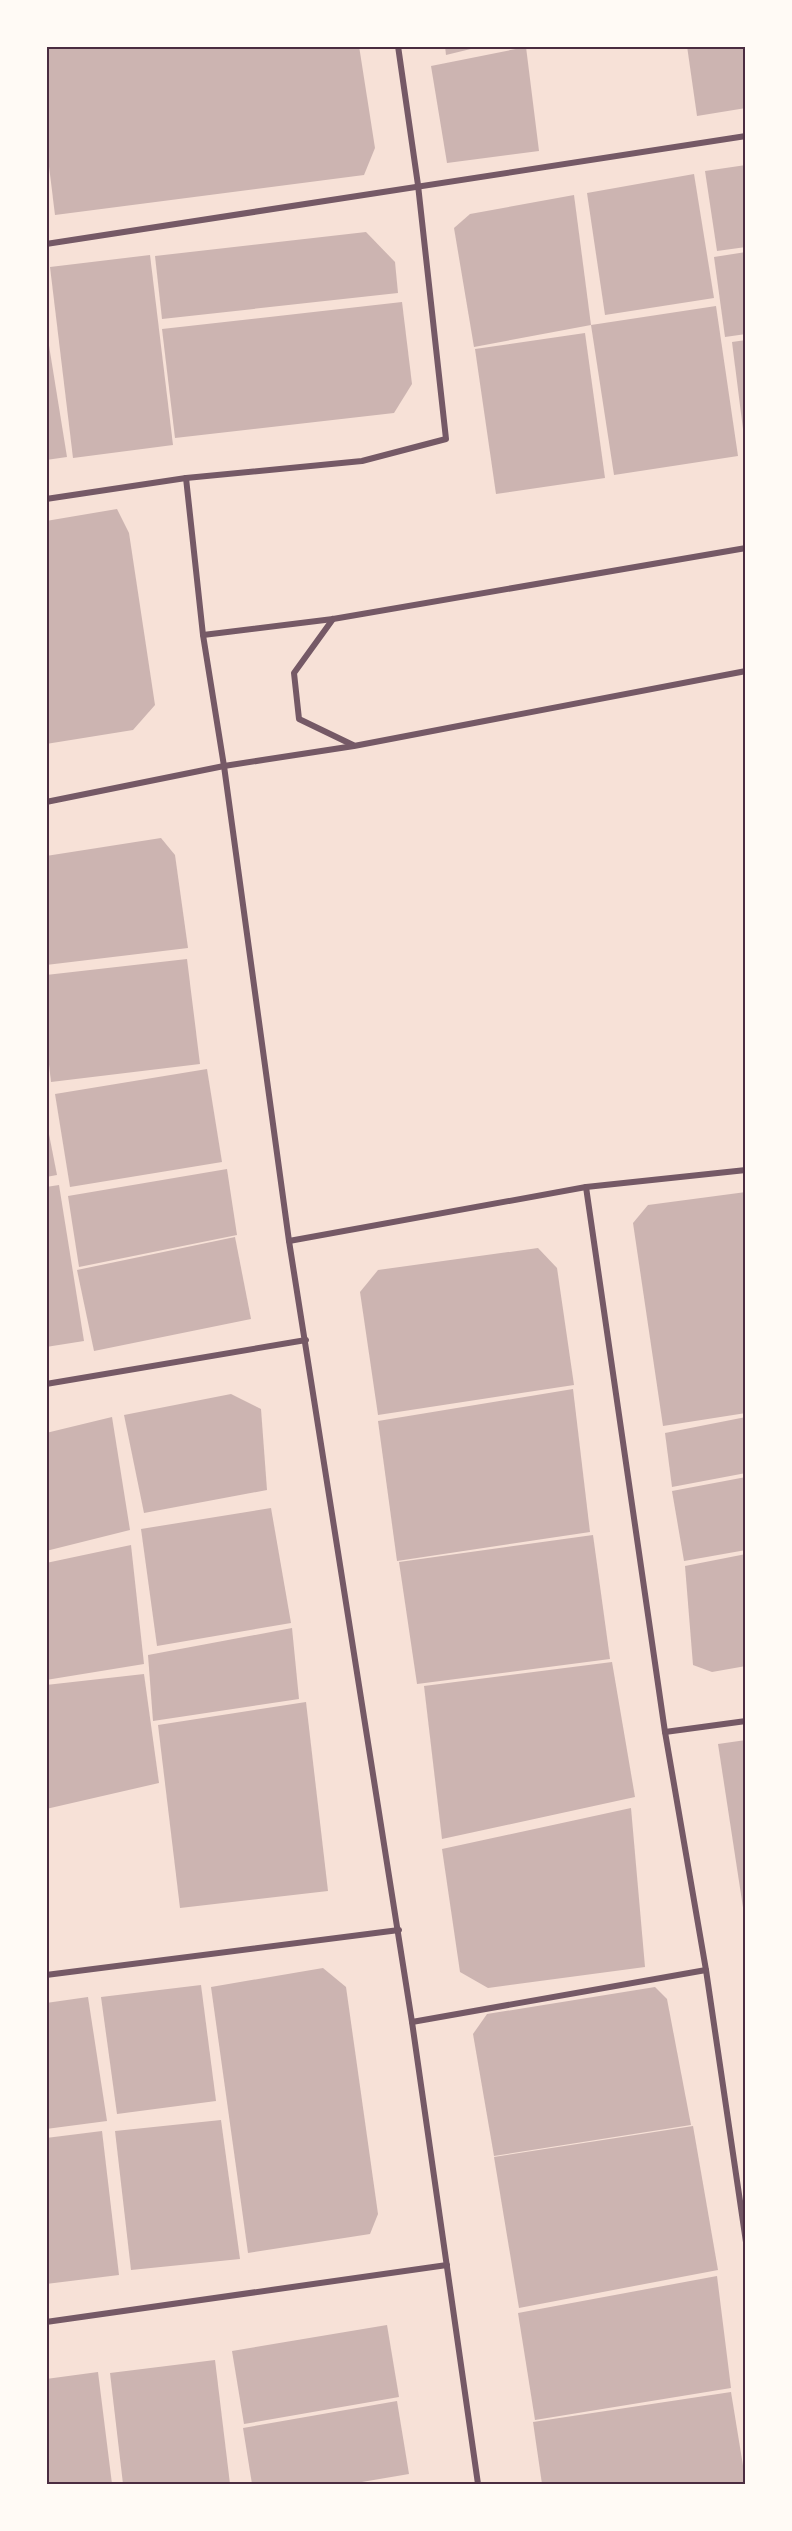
<svg xmlns="http://www.w3.org/2000/svg" width="792" height="2531" font-family="'PT Sans',sans-serif">
<rect width="100%" height="100%" fill="#f7e1d7"/>
<g fill="#ccb4b1">
<polygon points="46,46 359,46 375,148 364,175 55,215 46,142"/>
<polygon points="445,46 479,46 479,47 446,55"/>
<polygon points="687,46 746,46 746,108 697,116"/>
<polygon points="526,47 539,151 447,163 431,66"/>
<polygon points="746,165 746,247 717,251 705,171"/>
<polygon points="694,174 714,298 605,315 587,193"/>
<polygon points="574,195 591,325 474,347 454,228 470,214"/>
<polygon points="366,232 395,262 398,293 162,319 155,256"/>
<polygon points="746,252 746,334 725,337 714,257"/>
<polygon points="150,255 173,445 73,458 50,267"/>
<polygon points="402,302 412,384 394,413 175,438 162,329"/>
<polygon points="716,306 738,456 614,475 591,325"/>
<polygon points="46,327 67,457 46,460"/>
<polygon points="585,333 605,478 496,494 475,349"/>
<polygon points="746,340 746,436 744,437 732,342"/>
<polygon points="117,509 129,533 155,705 133,730 46,744 46,521"/>
<polygon points="161,838 175,855 188,948 46,965 46,856"/>
<polygon points="187,959 200,1064 51,1082 46,1038 46,975"/>
<polygon points="207,1069 222,1162 70,1187 55,1094"/>
<polygon points="46,1119 57,1175 46,1177"/>
<polygon points="227,1169 237,1235 79,1267 68,1196"/>
<polygon points="59,1185 84,1341 46,1347 46,1187"/>
<polygon points="746,1192 746,1413 663,1426 633,1223 648,1205"/>
<polygon points="235,1237 251,1319 94,1351 77,1270"/>
<polygon points="538,1248 557,1268 574,1385 378,1415 360,1292 378,1270"/>
<polygon points="573,1389 590,1532 397,1561 378,1421"/>
<polygon points="231,1394 261,1409 267,1490 144,1513 124,1415"/>
<polygon points="112,1417 130,1530 46,1551 46,1433"/>
<polygon points="746,1417 746,1473 672,1487 665,1433"/>
<polygon points="746,1477 746,1550 684,1561 672,1491"/>
<polygon points="271,1508 291,1623 157,1646 141,1529"/>
<polygon points="593,1535 610,1659 417,1684 399,1562"/>
<polygon points="131,1545 144,1664 46,1680 46,1563"/>
<polygon points="746,1554 746,1666 712,1672 693,1665 685,1566"/>
<polygon points="292,1628 299,1699 153,1721 148,1655"/>
<polygon points="612,1662 635,1797 442,1839 424,1686"/>
<polygon points="144,1674 159,1783 46,1809 46,1685"/>
<polygon points="306,1702 328,1891 180,1908 158,1725"/>
<polygon points="746,1740 746,1914 744,1914 718,1744"/>
<polygon points="631,1808 645,1967 488,1988 460,1972 442,1849"/>
<polygon points="323,1968 346,1987 378,2214 370,2234 248,2253 211,1987"/>
<polygon points="201,1985 216,2101 117,2114 101,1997"/>
<polygon points="655,1987 667,1999 691,2125 494,2156 473,2034 487,2014"/>
<polygon points="88,1997 107,2121 46,2129 46,2003"/>
<polygon points="221,2120 240,2259 131,2270 115,2131"/>
<polygon points="693,2126 718,2270 519,2308 494,2157"/>
<polygon points="102,2131 119,2275 46,2284 46,2138"/>
<polygon points="717,2276 731,2388 535,2420 518,2313"/>
<polygon points="387,2325 399,2397 244,2424 232,2351"/>
<polygon points="215,2360 230,2484 123,2484 110,2373"/>
<polygon points="98,2372 112,2484 46,2484 46,2379"/>
<polygon points="731,2392 746,2484 542,2484 533,2422"/>
<polygon points="397,2401 409,2474 350,2484 252,2484 243,2428"/>
</g>
<g fill="none" stroke-linecap="round" stroke-linejoin="round">
<g stroke="#755966" stroke-width="6">
<polyline points="46,244 746,136"/>
<polyline points="186,478 203,635 224,766 289,1241 412,2022 478,2484"/>
<polyline points="46,499 186,478 362,461 446,439 418,185 398,46"/>
<polyline points="333,619 294,673 299,719 353,745"/>
<polyline points="203,635 333,619 746,548"/>
<polyline points="46,802 224,766 354,746 746,671"/>
<polyline points="586,1187 665,1732 706,1970 746,2242"/>
<polyline points="289,1241 586,1187 746,1170"/>
<polyline points="46,1384 306,1340"/>
<polyline points="665,1732 746,1721"/>
<polyline points="46,1975 399,1930"/>
<polyline points="412,2022 706,1970"/>
<polyline points="46,2322 447,2265"/>
</g>
</g>
<rect width="792" height="2531" fill="none" stroke="#fffaf5" stroke-width="96"/>
<rect x="48" y="48" width="696" height="2435" fill="none" stroke="#4a2c40" stroke-width="2"/>
</svg>
